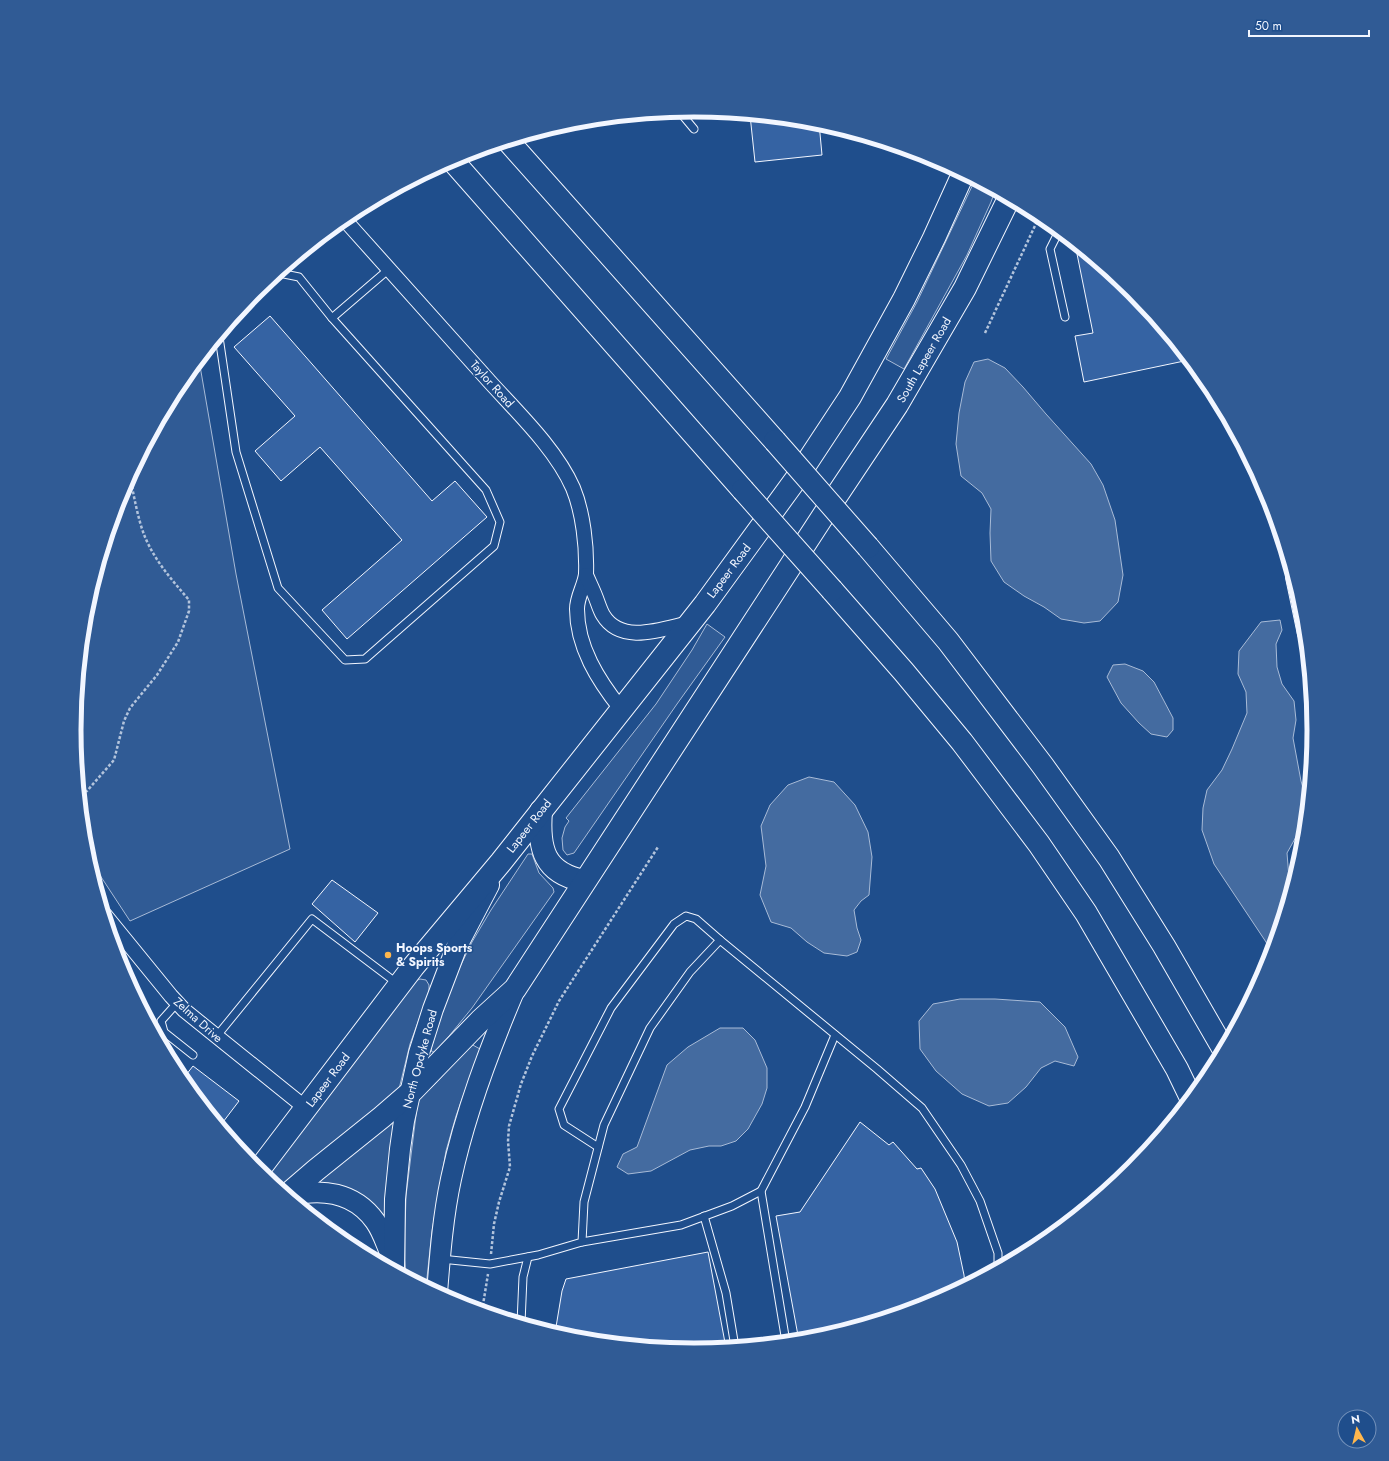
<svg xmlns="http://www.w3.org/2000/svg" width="1389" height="1461" font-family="Jost,sans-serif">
<rect width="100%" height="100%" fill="#1f4e8c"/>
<g fill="#305b95" stroke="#a8bbd7">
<polygon points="975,180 995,191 991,202 967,255 904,369 886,359 917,302"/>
<polygon points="199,360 236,574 290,849 130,921 88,857 86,851 74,730 86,609 121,493 179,386"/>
<polygon points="707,624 725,637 677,704 574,853 567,855 563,850 562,838 565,827 569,821 566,818 656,704 692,650"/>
<polygon points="528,854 532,854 539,873 553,888 554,892 472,1008 436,1052 432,1052 431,1049 442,1011 457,973 472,942 491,910"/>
<polygon points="420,979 426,980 429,985 429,992 410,1044 399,1089 280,1189 265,1176 413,982"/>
<polygon points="471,1044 480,1049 456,1116 446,1151 432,1231 426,1287 406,1277 405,1260 405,1229 406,1196 418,1099 434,1085"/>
<polygon points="392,1121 394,1122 388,1169 384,1220 319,1184 318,1182"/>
</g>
<g fill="#446ba0" stroke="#a8bbd7">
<polygon points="988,359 1005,368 1023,387 1046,414 1091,464 1103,485 1115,520 1123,575 1118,602 1100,621 1084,623 1061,619 1044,607 1024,596 1004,582 991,561 990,533 991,509 982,493 961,476 956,444 959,413 965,382 974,362"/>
<polygon points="1280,620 1282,630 1276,644 1277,667 1282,684 1294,701 1296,720 1293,738 1301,781 1305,795 1306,819 1287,853 1289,878 1293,885 1272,954 1266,942 1214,864 1202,830 1203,808 1207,790 1222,770 1232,749 1247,713 1246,692 1238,674 1239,651 1261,622"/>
<polygon points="1125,664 1143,671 1154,682 1173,718 1173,730 1167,737 1151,734 1139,723 1121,703 1107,677 1113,665"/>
<polygon points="809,777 834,782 855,805 868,832 872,857 869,895 861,901 854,910 857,928 861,940 857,952 847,956 824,953 807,942 791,928 771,922 760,895 766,866 761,826 770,805 788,785"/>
<polygon points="960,999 995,999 1040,1002 1065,1027 1078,1057 1074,1066 1055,1061 1041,1068 1026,1087 1008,1103 989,1106 962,1094 936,1071 920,1049 919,1021 933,1004"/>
<polygon points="720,1028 743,1028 755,1040 767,1068 767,1088 762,1104 748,1129 736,1141 721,1146 709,1146 690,1150 651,1171 628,1174 617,1167 623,1154 637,1147 667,1065 688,1047"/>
</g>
<g fill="#3563a3" stroke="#f2f6ff">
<polygon points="750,115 819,123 822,155 755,162"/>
<polygon points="1075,244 1133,292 1189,360 1084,382 1075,336 1093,333"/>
<polygon points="270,316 432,501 455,481 487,517 347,639 322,610 402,540 320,447 281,481 255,451 295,416 234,347"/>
<polygon points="332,880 378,913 355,942 312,904"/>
<polygon points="173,1064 186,1075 193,1066 239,1101 220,1126 178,1075"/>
<polygon points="860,1122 889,1145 893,1142 917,1169 921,1168 935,1189 957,1242 964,1275 965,1286 932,1304 815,1339 799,1341 776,1216 800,1212"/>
<polygon points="708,1252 726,1348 694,1351 573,1339 555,1333 562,1291 566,1279"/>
</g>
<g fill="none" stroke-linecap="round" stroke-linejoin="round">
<defs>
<g id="service">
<polyline points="679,111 694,129"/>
<polyline points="1059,231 1050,249 1065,317"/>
<polyline points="332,318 389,269"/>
<polyline points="219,337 236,452 278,588 345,660 365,659 494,546 500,522 486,490 332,318 299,277 279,273"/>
<polyline points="177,1003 161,1021 164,1032 193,1055"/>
<polyline points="216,1037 312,919 398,984"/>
<polyline points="598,1147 564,1125 559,1109 611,1008 674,924 686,916 696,919 720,940"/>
<polyline points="704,1216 726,1293 735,1347"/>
<polyline points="582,1242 681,1225 732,1206 761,1191"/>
<polyline points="441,1259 490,1264 538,1255 582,1242 584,1202 604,1125 650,1028 690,972 720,940 877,1069 922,1108 961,1165 980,1201 998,1253 998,1268"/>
<polyline points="521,1323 523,1277 528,1257"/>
<polyline points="786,1342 761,1191 805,1107 835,1035"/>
</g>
<g id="minor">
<path d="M344,219C393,273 441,327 489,381C517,412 556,449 573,488C583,512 587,547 586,574C585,585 577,596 577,609C577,647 598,680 621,709"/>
<path d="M586,575C589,582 593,590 596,598C598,603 600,610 603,615C621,645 662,629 689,623"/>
<polyline points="1293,577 1305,634"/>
<polyline points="105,915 171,996 184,1010 307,1109"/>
</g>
<g id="secondary">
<path d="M289,1196C322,1188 354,1192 375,1221C383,1232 386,1244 391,1255"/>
<polyline points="394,1270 395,1199 400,1149 404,1121 419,1053 433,1009 457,946 489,885"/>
<path d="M437,1293C440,1255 443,1216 451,1179C465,1113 489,1050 515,989"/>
</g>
<g id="primary">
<path d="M541,811C538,849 544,873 584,881"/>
<polyline points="258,1171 413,967 501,862 705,604 796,479 850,397 904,299 934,238 963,174"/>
<polyline points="287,1195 316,1170 382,1117 412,1091 481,1020 515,989 825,513 897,405 965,288 1009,198"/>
</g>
<g id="motorway">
<polyline points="509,142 775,441"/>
<polyline points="452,160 743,490"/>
<polyline points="868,547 948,641 1043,766 1109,858 1164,946 1224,1050"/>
<polyline points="832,590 904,672 962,742 1039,844 1086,913 1177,1069 1191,1098"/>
</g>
</defs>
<use href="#service" stroke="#f2f6ff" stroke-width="9"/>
<use href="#minor" stroke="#f2f6ff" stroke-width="16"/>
<use href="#secondary" stroke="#f2f6ff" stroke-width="22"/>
<use href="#primary" stroke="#f2f6ff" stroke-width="24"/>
<use href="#motorway" stroke="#f2f6ff" stroke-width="24"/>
<g stroke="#b3c4dc" stroke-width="2.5" stroke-dasharray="3 2" stroke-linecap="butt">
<polyline points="985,333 1040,215"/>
<path d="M80,793L87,791L114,760L124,721L130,708L157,675L178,642L189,611V600C172,580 155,561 145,537C138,520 134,496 130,477"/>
<polyline points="491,1254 494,1224 499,1202 510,1167 508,1141 509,1126 521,1084 532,1056 559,1001 658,847"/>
<polyline points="482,1311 488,1274"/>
</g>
<use href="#service" stroke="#1f4e8c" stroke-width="7"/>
<use href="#minor" stroke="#1f4e8c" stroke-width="14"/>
<use href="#secondary" stroke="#1f4e8c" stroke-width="20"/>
<use href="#primary" stroke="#1f4e8c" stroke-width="22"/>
<use href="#motorway" stroke="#1f4e8c" stroke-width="22"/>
<defs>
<g id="motorway-bridge">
<polyline points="775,441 868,547"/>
<polyline points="743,490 832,590"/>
</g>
</defs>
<use href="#motorway-bridge" stroke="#f2f6ff" stroke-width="24" stroke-linecap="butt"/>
<use href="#motorway-bridge" stroke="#1f4e8c" stroke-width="22"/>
</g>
<circle fill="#ffb74d" stroke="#1f4e8c" stroke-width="1.5" cx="388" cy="955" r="4"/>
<g text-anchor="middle" stroke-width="3" stroke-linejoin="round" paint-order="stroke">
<g font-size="12" fill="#f2f6ff" stroke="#1f4e8c">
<text transform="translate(924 360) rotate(-60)" y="4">South Lapeer Road</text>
<text transform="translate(492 384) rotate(48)" y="4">Taylor Road</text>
<text transform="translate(729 571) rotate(-53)" y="4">Lapeer Road</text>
<text transform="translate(529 826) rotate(-52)" y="4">Lapeer Road</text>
<text transform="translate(198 1020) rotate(42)" y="4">Zelma Drive</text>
<text transform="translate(420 1059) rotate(-75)" y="4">North Opdyke Road</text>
<text transform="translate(328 1080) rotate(-53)" y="4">Lapeer Road</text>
</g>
<g font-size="12" font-weight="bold" fill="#f2f6ff" stroke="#1f4e8c" text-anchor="start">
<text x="396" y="952">Hoops Sports<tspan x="396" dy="14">&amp; Spirits</tspan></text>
</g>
</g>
<path d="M0 0H1389V1461H0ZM81 730a613 613 0 1 1 1226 0a613 613 0 1 1-1226 0Z" fill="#305b95" fill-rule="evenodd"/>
<path fill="none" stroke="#f2f6ff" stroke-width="5" d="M81 730a613 613 0 1 1 1226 0a613 613 0 1 1-1226 0Z"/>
<g transform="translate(1357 1429) rotate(352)"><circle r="19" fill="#1f4e8c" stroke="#7391ba"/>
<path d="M0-3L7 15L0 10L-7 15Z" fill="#ffb74d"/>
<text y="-6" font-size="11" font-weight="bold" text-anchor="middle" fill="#f2f6ff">N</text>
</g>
<path d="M1249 30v6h120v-6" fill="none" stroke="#f2f6ff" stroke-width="2"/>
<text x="1255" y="30" font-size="12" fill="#f2f6ff" stroke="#1f4e8c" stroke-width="3" paint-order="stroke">50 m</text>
</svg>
